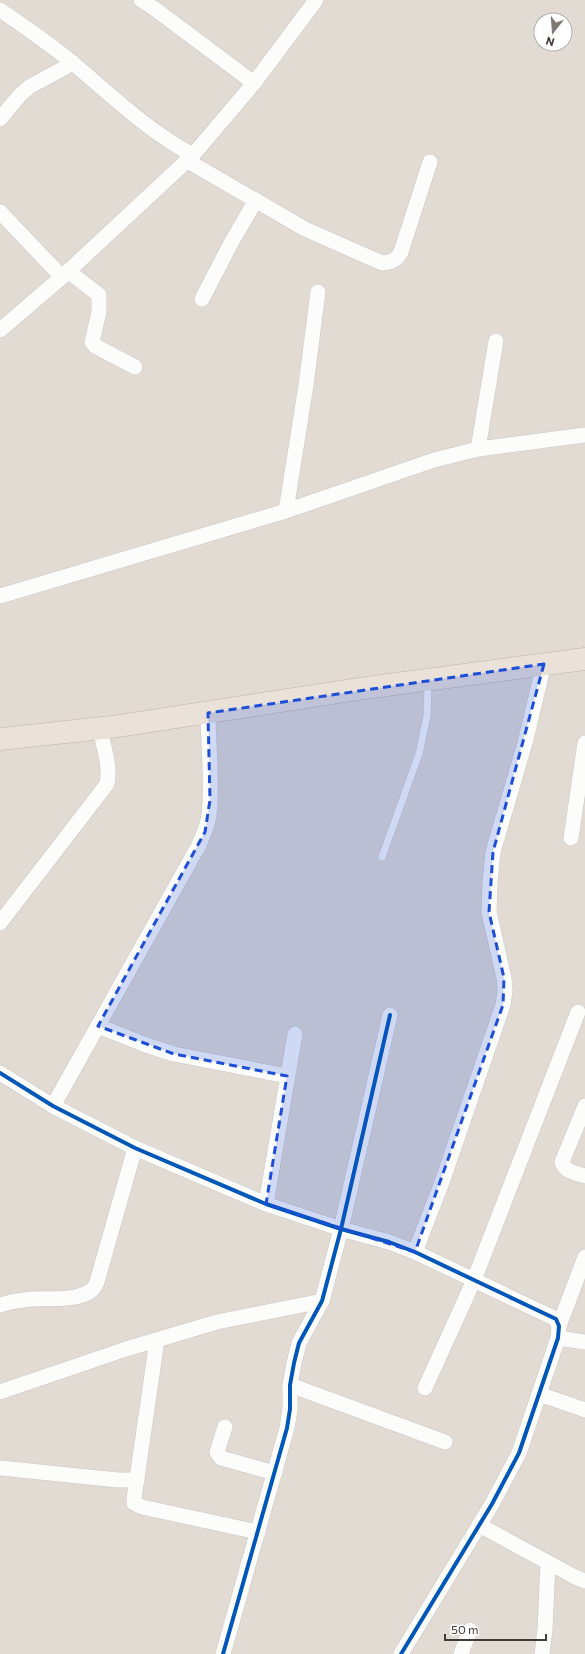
<svg xmlns="http://www.w3.org/2000/svg" width="585" height="1654" font-family="Commissioner,sans-serif">
<rect width="100%" height="100%" fill="#eeeae7"/>
<path fill="#e1dbd4" fill-rule="evenodd" d="M0,0H585V1654H0ZM541,20H565V44H541Z"/>
<g fill="none" stroke-linecap="round" stroke-linejoin="round">
<defs>
<polyline id="lane" points="382,857 419,754 427,716 428,683"/>
<g id="street">
<polyline points="141,0 155,9 254,83"/>
<path d="M0,10C25,27 51,45 74,64C112,96 149,132 193,155"/>
<polyline points="0,119 20,95 29,87 73,63"/>
<path d="M186,160L305,229L382,263C391,262 396,261 401,252L430,162"/>
<polyline points="0,212 62,277"/>
<polyline points="68,271 99,295 99,312 92,342 95,346 135,367"/>
<polyline points="202,299 231,243 256,200"/>
<polyline points="0,330 62,277 193,155 254,83 316,0"/>
<polyline points="478,449 496,341"/>
<polyline points="286,511 306,385 318,292"/>
<polyline points="0,596 286,511 434,460 478,449 585,435"/>
<polyline points="571,838 585,743"/>
<path d="M0,923L107,784C111,766 103,746 100,728"/>
<polyline points="98,1026 146,1045 174,1054 287,1076"/>
<polyline points="0,1073 53,1106 135,1148 266,1204 341,1229 389,1242 415,1252 556,1319 559,1326 558,1338 519,1453 492,1504 401,1654"/>
<path d="M53,1106L199,845C203,835 208,825 209,815C213,784 208,745 208,713"/>
<path d="M585,1106L562,1162C565,1172 576,1173 585,1176"/>
<polyline points="266,1204 295,1034"/>
<polyline points="415,1252 441,1185 503,1005 505,991 504,978 489,912 490,882 493,852 525,743 544,664"/>
<path d="M0,1305C10,1302 20,1300 31,1299C48,1298 71,1301 87,1293C92,1291 95,1287 97,1282L135,1148"/>
<polyline points="559,1326 585,1257"/>
<polyline points="558,1338 585,1342"/>
<polyline points="157,1340 134,1499 134,1503 142,1507 258,1532"/>
<polyline points="290,1385 445,1442"/>
<polyline points="425,1388 474,1280 578,1012"/>
<polyline points="0,1392 126,1349 217,1322 322,1301"/>
<polyline points="539,1394 585,1410"/>
<polyline points="225,1427 217,1452 221,1458 275,1473"/>
<polyline points="0,1468 118,1480 137,1480"/>
<polyline points="479,1525 575,1577 585,1581"/>
<polyline points="223,1654 287,1428 290,1409 290,1385 294,1363 299,1343 322,1301 341,1229 390,1015"/>
<polyline points="461,1654 470,1630"/>
<polyline points="542,1654 545,1629 548,1563"/>
</g>
<polyline id="highway" points="0,739 112,727 365,688 585,659"/>
</defs>
<use href="#lane" stroke="#cac6c3" stroke-width="8"/>
<use href="#street" stroke="#cac6c3" stroke-width="16"/>
<use href="#highway" stroke="#c4b1a4" stroke-width="23"/>
<use href="#lane" stroke="#fcfcfb" stroke-width="7"/>
<use href="#street" stroke="#fcfcfb" stroke-width="15"/>
<use href="#highway" stroke="#eae1d9" stroke-width="22"/>
<defs>
<g id="cycleway">
<polyline points="0,1073 53,1106 135,1148 266,1204 341,1229 389,1242 415,1252 556,1319 559,1326 558,1338 519,1453 492,1504 401,1654"/>
<polyline points="223,1654 287,1428 290,1409 290,1385 294,1363 299,1343 322,1301 341,1229 390,1015"/>
</g>
</defs>
<use href="#cycleway" stroke="#fff" stroke-width="6"/>
<use href="#cycleway" stroke="#0057b8" stroke-width="4"/>
</g>
<path fill="#1d4ed8" fill-opacity="0.2" stroke="#1d4ed8" stroke-width="3" stroke-dasharray="8 5" stroke-linejoin="round" d="M544,664L493,852L489,912L504,978L503,1005L415,1252L266,1204L287,1076L174,1054L98,1026L205,832L210,800L208,713Z"/>
<g transform="translate(553 32) rotate(197)"><circle r="19" fill="#ffffff" stroke="#b3b0ae"/>
<path d="M0-3L7 15L0 10L-7 15Z" fill="#7e7873"/>
<text y="-6" font-size="11" font-weight="bold" text-anchor="middle" fill="#423a34">N</text>
</g>
<path d="M445 1634v6h101v-6" fill="none" stroke="#423a34" stroke-width="2"/>
<text x="451" y="1634" font-size="12" fill="#423a34" stroke="#ffffff" stroke-width="3" paint-order="stroke">50 m</text>
</svg>
